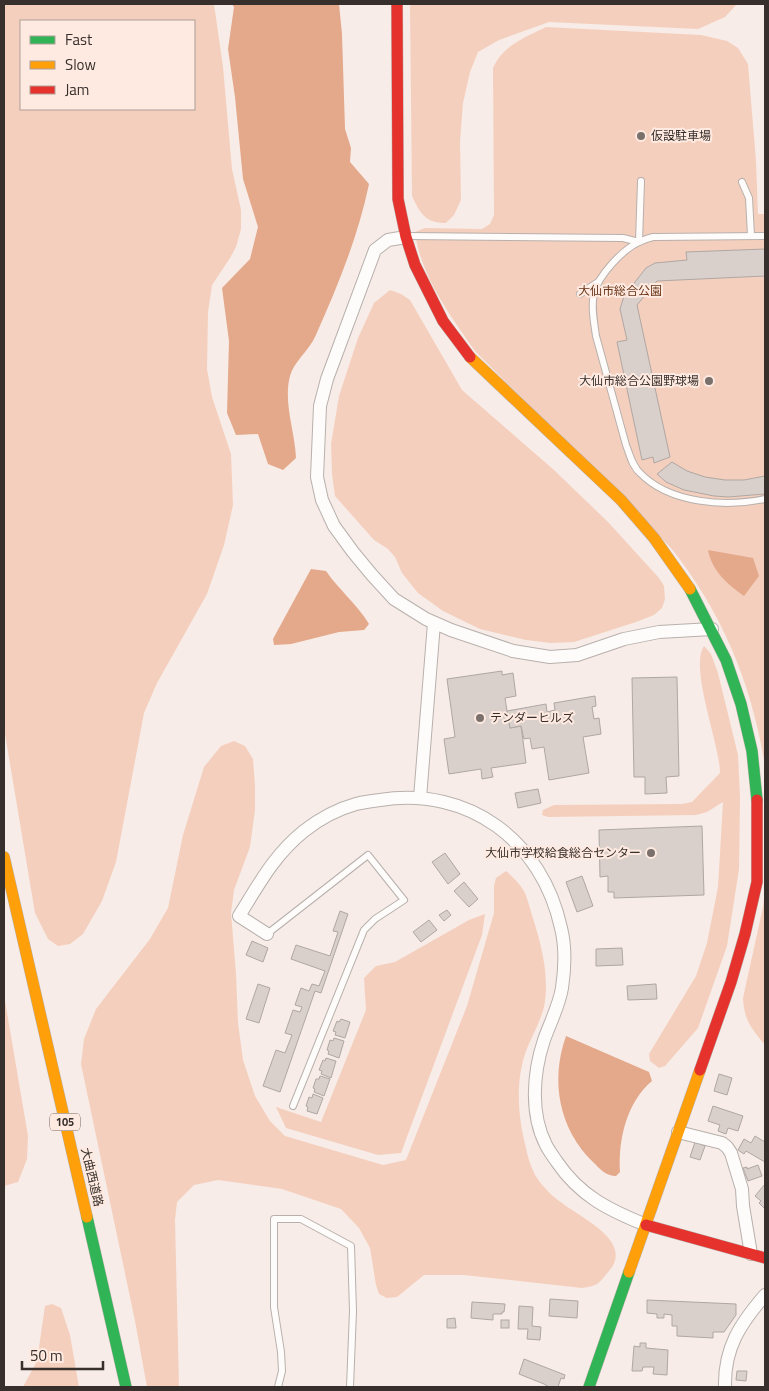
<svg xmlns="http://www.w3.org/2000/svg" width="769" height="1391" font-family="'Titillium Web','Noto Sans JP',sans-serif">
<rect width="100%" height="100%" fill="#f7ece7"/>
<g fill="#f5cfbd" fill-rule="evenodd">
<path d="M4,4H214L223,67L232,169L241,210V229L236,247L230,258L212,285L208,312L207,369L212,397L231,454L233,505L224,545L207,594L157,683L144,713L116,862L102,901L83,934L70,944L58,946L48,939L35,913L4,728ZM21,21H194V109H21Z"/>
<path d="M410,4H737L725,17L698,29L549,22L499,40L478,52L470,72L463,103L460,142L461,200L454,215L446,223C425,223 420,213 412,196Z"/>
<path d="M546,27L701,35L727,41L738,48L748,64L756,161L758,214H765V766C752,684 722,612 671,548L475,351C451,317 420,275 415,232L425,228L482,229L490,224L494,215L493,68C503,45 526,37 546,27Z"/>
<polygon points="390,290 401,294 410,300 462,390 554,470 608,522 659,578 664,586 665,599 662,608 654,615 636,622 574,642 551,643 526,640 480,629 443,611 418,593 402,573 395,557 388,549 374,540 335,496 332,474 331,444 339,396 358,338 374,303"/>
<path d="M704,646L711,654L718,673L738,755L740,797L739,869L727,946L698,1028L665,1066L659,1068L650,1061L649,1054L696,976L707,943L718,887L723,802L707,812L696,815L548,817L542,815L543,810L554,805L682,804L692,802L720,773C720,744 689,668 704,646Z"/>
<path d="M234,741L245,746L253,759L255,786V810L250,847L234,890L231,913L236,974L238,1023L243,1060L255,1096L270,1121L285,1136L383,1165L406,1160L467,1006L494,913V886L496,878L506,871C513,877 519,883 524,891C527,897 529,905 531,912C540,940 549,971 545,1001C543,1018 532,1035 526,1051C515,1082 518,1117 526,1148C529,1163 534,1177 545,1188C550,1194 556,1199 562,1203C579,1217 635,1241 609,1271C598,1284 600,1285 582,1288L464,1275H424L397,1297L387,1298L379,1294L376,1285L370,1248L359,1228L341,1209L282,1189L218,1180L194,1185L177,1202L175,1220L179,1387H147L135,1321L81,1064L84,1039L96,1009L150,939L168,908L183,835L204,767L221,746Z"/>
<path d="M765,890V1045C751,1028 744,1020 743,998L763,907Z"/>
<polygon points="485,914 482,935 401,1153 378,1155 286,1128 276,1107 321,1122 366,1010 364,978 376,966 395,962 469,920"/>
<polygon points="4,995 28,1136 27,1159 18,1182 4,1186"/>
<polygon points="52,1304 61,1308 70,1335 79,1387 23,1387 37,1361 45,1306"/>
</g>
<g fill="#e4a88a">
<path d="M232,4H339L342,34L345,129L351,148L350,162L369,184C358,237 337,288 315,337C309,350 293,363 290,376C283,403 295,431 296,458L283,470L268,464L258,434L236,435L227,413L229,341L222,288L250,259L258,227L243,179L235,97L228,49L234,7Z"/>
<path d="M708,550L753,558L759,576L744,596C727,584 712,571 708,550Z"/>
<path d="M311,569L326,571C339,590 357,604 369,624L364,630L339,632L291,644L274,645L273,639Z"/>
<path d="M566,1036L649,1072L652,1081C627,1102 618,1139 620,1172L616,1176C606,1176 600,1169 593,1162C559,1129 550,1081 566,1036Z"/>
</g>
<g fill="#d9d0cc" stroke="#afa7a3">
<polygon points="765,249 765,276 657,281 637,305 670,457 654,463 653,457 642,460 617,342 627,340 620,309 624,296 646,268 655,263 687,260 686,252"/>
<polygon points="672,462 687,471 705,477 725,480 744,480 765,476 765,494 728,497 714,496 684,490 666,482 657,474"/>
<polygon points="502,671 502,675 513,673 516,696 505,698 507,711 510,728 521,726 526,763 491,768 493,777 482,779 481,769 449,774 444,739 455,737 447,679"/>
<polygon points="677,677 679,776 666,777 667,793 645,794 645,777 634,777 632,678"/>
<polygon points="595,696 596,706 592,707 594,719 599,718 601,734 583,737 589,773 549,780 544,747 532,749 530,738 524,739 521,726 510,728 507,711 546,704 547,712 555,710 554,703"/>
<polygon points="538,789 541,803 518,808 515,793"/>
<polygon points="702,826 704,895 614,898 614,892 608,892 608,876 600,877 599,830"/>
<polygon points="445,853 460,874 448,884 432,862"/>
<polygon points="582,876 593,906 577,912 566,882"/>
<polygon points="464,882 478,899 469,907 454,891"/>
<polygon points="447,910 451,915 444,921 439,915"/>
<polygon points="340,911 348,914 321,993 315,991 280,1092 263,1086 276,1050 285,1053 292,1035 285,1033 293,1010 300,1012 302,1007 295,1005 301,988 309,991 312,984 319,986 325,971 291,959 296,945 330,956 338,932 333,931"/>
<polygon points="429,920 437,930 421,942 413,932"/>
<polygon points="252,941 268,948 263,962 246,955"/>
<polygon points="622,948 623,965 596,966 596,949"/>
<polygon points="258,984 270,988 259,1023 246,1019"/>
<polygon points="656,984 657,999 628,1000 627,986"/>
<polygon points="341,1019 350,1022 345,1038 335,1035 336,1032 333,1031 337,1021 339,1022"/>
<polygon points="334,1038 344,1041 339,1058 328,1054 329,1051 327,1050 330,1040 333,1041"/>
<polygon points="326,1058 336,1061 331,1078 321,1074 322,1071 319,1070 323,1060 325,1061"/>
<polygon points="719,1074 732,1078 727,1095 714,1091"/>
<polygon points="320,1076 330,1079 324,1096 314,1092 315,1089 313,1088 316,1079 319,1079"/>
<polygon points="313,1094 323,1098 317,1114 307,1111 308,1107 306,1106 309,1097 312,1098"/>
<polygon points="713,1106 743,1116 738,1131 728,1128 726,1134 718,1131 720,1125 708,1121"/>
<polygon points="755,1136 765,1142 765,1162 746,1151 744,1154 738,1150 744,1139 751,1143"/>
<polygon points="695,1142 705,1146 700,1160 690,1157"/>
<polygon points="758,1165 762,1176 748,1181 743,1168 747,1167 747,1169"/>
<polygon points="765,1184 765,1209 759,1203 761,1201 755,1196"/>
<polygon points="550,1299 578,1301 577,1318 549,1316"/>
<polygon points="647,1300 736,1304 736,1315 724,1332 713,1332 713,1338 677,1336 677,1326 672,1326 672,1315 664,1314 664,1318 657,1318 657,1314 647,1313"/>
<polygon points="472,1302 505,1304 504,1312 502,1312 502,1314 493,1314 493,1320 471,1318"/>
<polygon points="519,1306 533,1307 532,1326 541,1327 540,1340 527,1339 528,1329 518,1329"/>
<polygon points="455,1318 456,1328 447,1328 447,1319"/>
<rect x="501" y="1320" width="8" height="8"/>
<polygon points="640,1343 646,1343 646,1348 668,1350 667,1375 653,1374 654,1367 643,1367 642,1371 632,1371 634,1346 640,1347"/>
<polygon points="524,1359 565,1375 564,1379 561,1378 558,1387 549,1387 544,1384 519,1374"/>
<polygon points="737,1371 747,1371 746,1381 736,1380"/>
</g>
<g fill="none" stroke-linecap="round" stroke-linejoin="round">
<defs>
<g id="lane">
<polyline points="742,182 749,198 751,236"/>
<polyline points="407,236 623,238 639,242 641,181"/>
<path d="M765,236L653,237C649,238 643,240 639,242C622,250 599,275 594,293C591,307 594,322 596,336L626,445C630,455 632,466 640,473C670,504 726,507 765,499"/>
<polyline points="580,294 598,282"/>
<polyline points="267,934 368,855 404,900 375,919 364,930 293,1106"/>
<polyline points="278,1387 282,1371 281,1352 274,1307 274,1219 301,1219 351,1246 353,1311 350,1387"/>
</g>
<g id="street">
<polyline points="406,237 388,240 375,250 327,379 320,406 317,477 322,500 334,526 353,552 372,575 394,599 426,619 451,630 513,651 550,657 577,655 624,639 659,632 712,629"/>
<polyline points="420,798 434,623"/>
<path d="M267,934L239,916C259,884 274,855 304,831C318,820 338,809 356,804C364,802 372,801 380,800C469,786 542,841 561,928C566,948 565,968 562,988C559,1006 550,1023 544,1040C533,1073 530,1114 546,1145C549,1151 553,1156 557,1162C580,1196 609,1210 646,1225"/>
<polyline points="678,1132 722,1143 727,1147 731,1153 742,1189 743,1206 751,1254"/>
<path d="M725,1387C724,1348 740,1324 765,1295"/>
</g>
<g id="fast">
<polyline points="690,589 726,660 741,704 752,751 757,800"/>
<polyline points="87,1217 126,1387"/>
<polyline points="589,1387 629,1272"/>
</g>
<g id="slow">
<polyline points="470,357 621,500 654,538 690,589"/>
<polyline points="4,857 87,1217"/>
<polyline points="629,1272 700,1070"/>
</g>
<g id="jam">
<polyline points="397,4 398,199 406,237 415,265 443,321 470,357"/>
<polyline points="700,1070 731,982 745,934 757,882 757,800"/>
<polyline points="646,1225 765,1258"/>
</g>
</defs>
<use href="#lane" stroke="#b8b0ac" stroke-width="8"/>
<use href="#street" stroke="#b8b0ac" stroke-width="14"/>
<use href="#fast" stroke="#b8b0ac" stroke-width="12"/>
<use href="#slow" stroke="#b8b0ac" stroke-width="12"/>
<use href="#jam" stroke="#b8b0ac" stroke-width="12"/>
<use href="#lane" stroke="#fefcfb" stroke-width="6"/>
<use href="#street" stroke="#fefcfb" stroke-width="12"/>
<use href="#fast" stroke="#30b455" stroke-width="11"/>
<use href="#slow" stroke="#ff9f0a" stroke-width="11"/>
<use href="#jam" stroke="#e5322d" stroke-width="11"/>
</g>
<g fill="#7a716d" stroke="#feeae0" stroke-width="2">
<circle cx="641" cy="136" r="5"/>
<circle cx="709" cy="381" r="5"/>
<circle cx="480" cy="718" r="5"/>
<circle cx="651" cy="853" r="5"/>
</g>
<g text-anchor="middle" stroke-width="4" stroke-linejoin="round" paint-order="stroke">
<rect fill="#feeae0" stroke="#736761" stroke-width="1" x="50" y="1113.5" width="30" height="17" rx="4"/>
<g font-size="11" font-weight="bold" fill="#372f2b">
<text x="65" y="1126">105</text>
</g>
<g font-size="12" fill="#372f2b" stroke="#feeae0" text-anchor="start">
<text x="651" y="140">仮設駐車場</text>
<text x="699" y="385" text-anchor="end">大仙市総合公園野球場</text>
<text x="490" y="722">テンダーヒルズ</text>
<text x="641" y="857" text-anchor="end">大仙市学校給食総合センター</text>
</g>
<g font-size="12" fill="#6a3518" stroke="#feeae0">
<text x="620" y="295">大仙市総合公園</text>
</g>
<g font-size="12" fill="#372f2b" stroke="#feeae0">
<text transform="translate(92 1177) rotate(77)" y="4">大曲西道路</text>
</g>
</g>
<rect width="769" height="1391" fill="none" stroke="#372f2b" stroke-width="10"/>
<rect x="20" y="20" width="175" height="90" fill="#feeae0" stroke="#ae9f98"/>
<rect x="30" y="36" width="25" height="8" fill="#30b455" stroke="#ae9f98"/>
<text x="65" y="45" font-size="15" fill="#372f2b">Fast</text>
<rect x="30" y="61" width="25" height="8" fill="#ff9f0a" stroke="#ae9f98"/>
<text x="65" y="70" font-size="15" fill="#372f2b">Slow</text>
<rect x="30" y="86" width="25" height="8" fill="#e5322d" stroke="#ae9f98"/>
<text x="65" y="95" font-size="15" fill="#372f2b">Jam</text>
<path d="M22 1361v8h81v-8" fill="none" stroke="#372f2b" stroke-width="2.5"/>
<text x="30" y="1361" font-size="15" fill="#372f2b" stroke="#feeae0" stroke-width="4" paint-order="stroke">50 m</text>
</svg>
